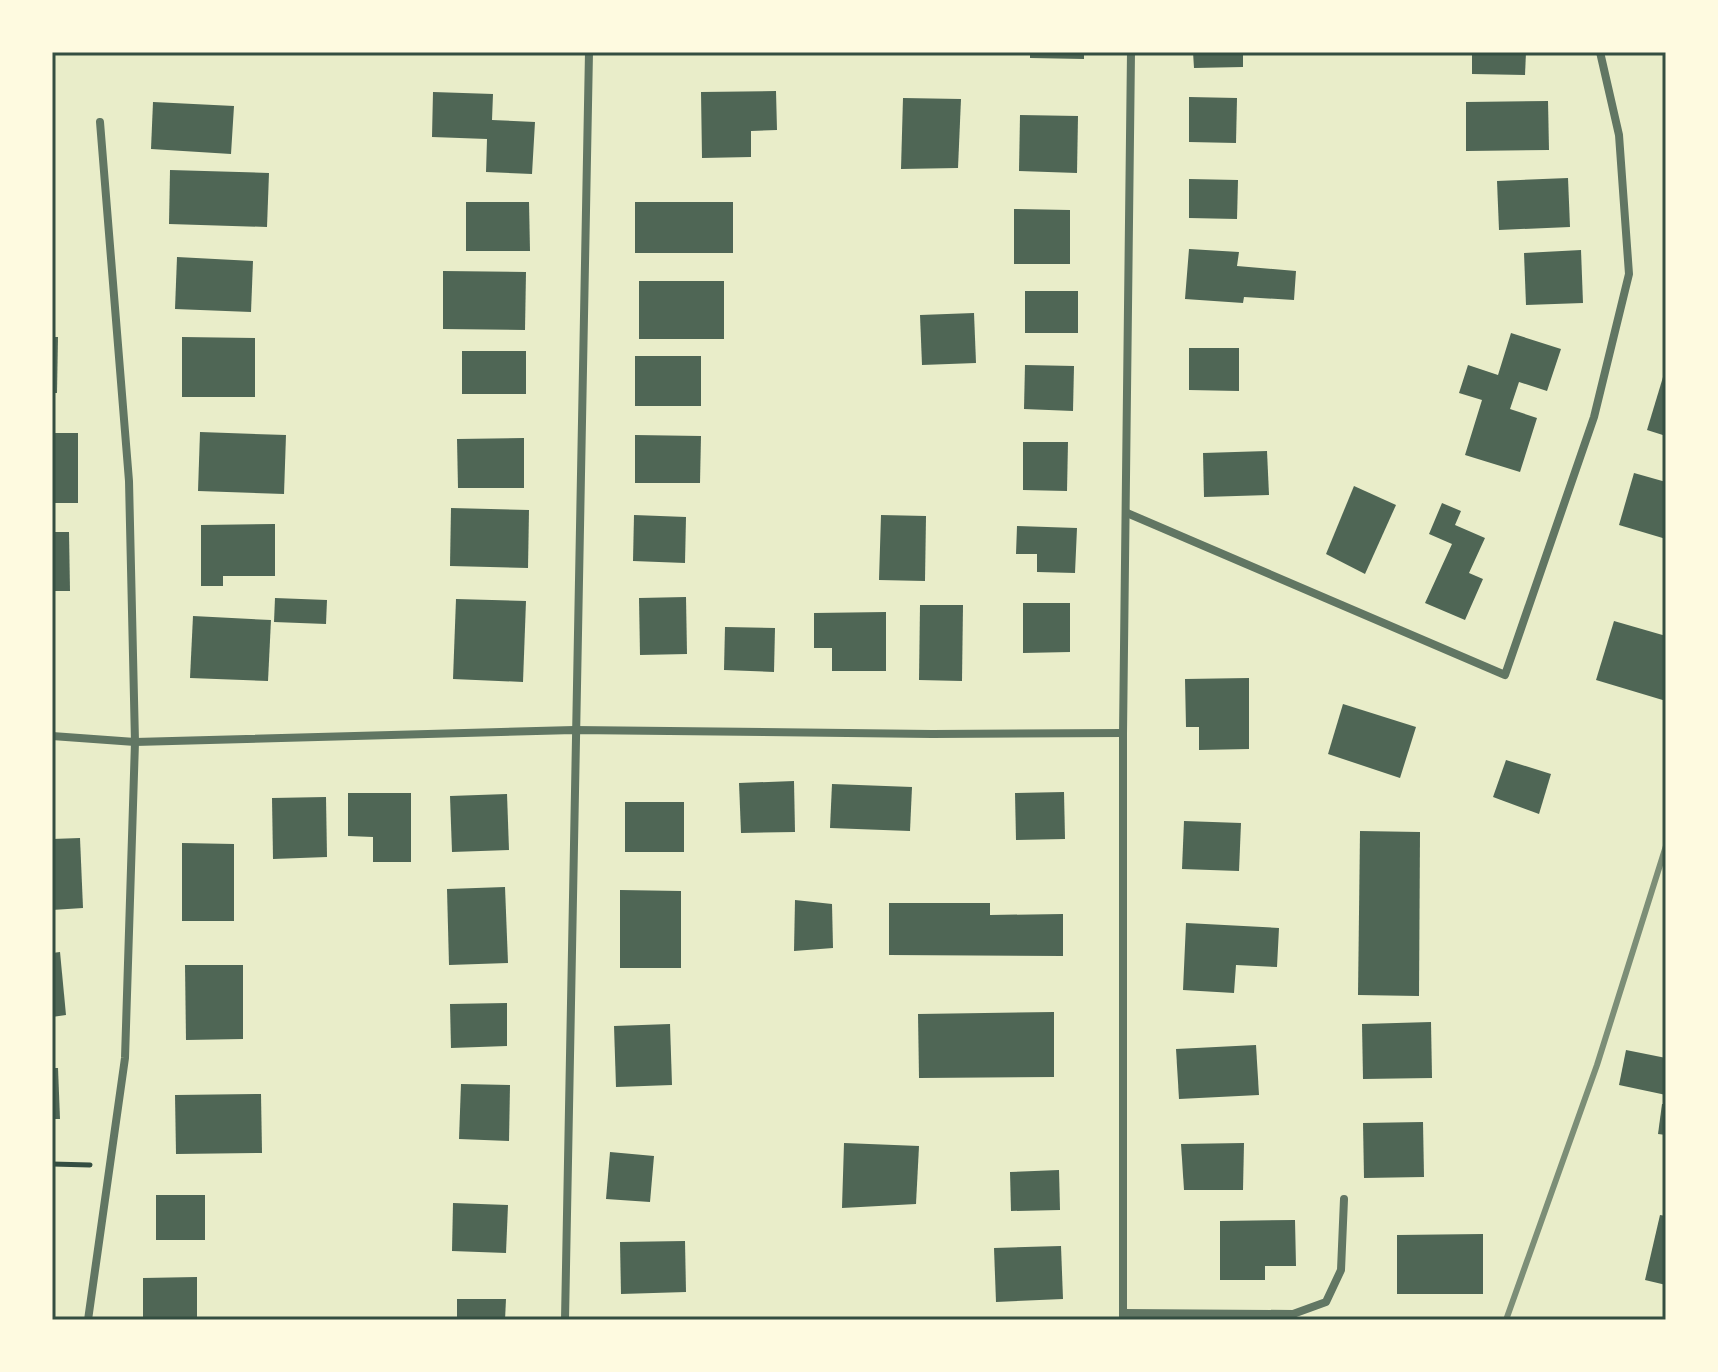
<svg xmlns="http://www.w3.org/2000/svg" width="1718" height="1372" font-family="'Work Sans',sans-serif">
<rect width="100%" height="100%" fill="#e9edc9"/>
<g fill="#4f6655">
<polygon points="1030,52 1084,52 1084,59 1030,58"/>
<polygon points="1193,52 1243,52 1243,67 1194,68"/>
<polygon points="1472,52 1526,52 1525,75 1472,74"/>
<polygon points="776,91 777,130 751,131 751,157 702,158 701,92"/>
<polygon points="433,92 493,94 492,120 535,122 532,174 486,172 487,139 432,137"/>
<polygon points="1189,97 1237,98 1236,143 1189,142"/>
<polygon points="903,98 961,99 958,168 901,169"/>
<polygon points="1548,101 1549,150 1466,151 1466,102"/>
<polygon points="153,102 234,106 231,154 151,149"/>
<polygon points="1020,115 1078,116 1077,173 1019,171"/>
<polygon points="170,170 269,173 267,227 169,224"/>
<polygon points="1568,178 1570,227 1499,230 1497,181"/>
<polygon points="1189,179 1238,180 1237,219 1189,218"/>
<polygon points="466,202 529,202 530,251 466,251"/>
<rect x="635" y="202" width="98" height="51"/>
<polygon points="1014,209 1070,210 1070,264 1014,264"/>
<polygon points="1189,249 1239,252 1237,266 1296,271 1294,300 1244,297 1243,303 1185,299"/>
<polygon points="1581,250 1583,303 1526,305 1524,253"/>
<polygon points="177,257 253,261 251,312 175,309"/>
<polygon points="443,271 526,272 525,330 443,329"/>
<rect x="639" y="281" width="85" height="58"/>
<rect x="1025" y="291" width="53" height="42"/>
<polygon points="974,313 976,363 922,365 920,315"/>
<polygon points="1511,333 1561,349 1547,391 1519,382 1510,409 1537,418 1520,472 1465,455 1482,400 1459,393 1468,365 1498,375"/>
<polygon points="52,337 58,337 57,393 52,393"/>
<polygon points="182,337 255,338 255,397 182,397"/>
<polygon points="1189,348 1239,348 1239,391 1189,390"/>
<rect x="462" y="351" width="64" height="43"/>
<rect x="635" y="356" width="66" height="50"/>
<polygon points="1025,365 1074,366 1073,411 1024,409"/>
<polygon points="1663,377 1666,378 1666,436 1647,430"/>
<polygon points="200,432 286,435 284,494 198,491"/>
<rect x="52" y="433" width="26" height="70"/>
<polygon points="635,435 701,436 700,483 635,483"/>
<polygon points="524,438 524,488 458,488 457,439"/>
<polygon points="1023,442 1068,442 1067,491 1023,490"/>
<polygon points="1267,451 1269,495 1204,497 1203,453"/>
<polygon points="1634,473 1666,482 1666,539 1619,525"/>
<polygon points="1354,486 1396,505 1365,574 1326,554"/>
<polygon points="1442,503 1461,511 1455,525 1485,538 1469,573 1483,579 1465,620 1425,603 1452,544 1429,534"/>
<polygon points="451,508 529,510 528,568 450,566"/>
<polygon points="634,515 686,517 685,563 633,561"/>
<polygon points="881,515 926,516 925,581 879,580"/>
<polygon points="275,524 275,576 223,576 223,586 201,586 201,525"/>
<polygon points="1017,526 1077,528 1075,573 1037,572 1037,554 1016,554"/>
<polygon points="52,532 69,532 70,591 52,591"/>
<polygon points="686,597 687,654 640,655 639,598"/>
<polygon points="275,598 327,600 326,624 274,622"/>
<polygon points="456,599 526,601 523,682 453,679"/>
<polygon points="1023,603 1070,603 1070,652 1023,653"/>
<polygon points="920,605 963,605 962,681 919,680"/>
<polygon points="886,612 886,671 832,671 832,648 814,648 814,613"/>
<polygon points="193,616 271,620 268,681 190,678"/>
<polygon points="1614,621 1666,636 1666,701 1596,680"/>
<polygon points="725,627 775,628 774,672 724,670"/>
<polygon points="1249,678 1249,749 1199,750 1199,727 1186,727 1185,679"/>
<polygon points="1343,704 1416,727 1400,778 1328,754"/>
<polygon points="1506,760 1551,774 1539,814 1493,797"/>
<polygon points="794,781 795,832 741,833 739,783"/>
<polygon points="832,784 912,787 910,831 830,828"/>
<polygon points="1064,792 1065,839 1016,840 1015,793"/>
<polygon points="348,793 411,793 411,862 373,862 373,837 348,836"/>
<polygon points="507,794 509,850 452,852 450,796"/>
<polygon points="326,797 327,857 273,859 272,798"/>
<rect x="625" y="802" width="59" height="50"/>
<polygon points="1184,821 1241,823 1239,871 1182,869"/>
<polygon points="1360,831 1420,832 1419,996 1358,995"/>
<polygon points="80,838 83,908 52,910 52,839"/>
<polygon points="182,843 234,844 234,921 182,921"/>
<polygon points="505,887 508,963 449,965 447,889"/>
<polygon points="620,890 681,891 681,968 620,968"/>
<polygon points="795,900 832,904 833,948 794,951"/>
<polygon points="889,903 990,903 990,915 1063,914 1063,956 889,955"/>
<polygon points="1186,923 1279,928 1277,967 1236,965 1234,993 1183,990"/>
<polygon points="60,952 66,1015 52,1017 52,953"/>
<polygon points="185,965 243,965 243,1039 186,1040"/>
<polygon points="507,1003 507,1046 451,1048 450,1004"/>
<polygon points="1054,1012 1054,1077 919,1078 918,1014"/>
<polygon points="1431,1022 1432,1078 1363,1079 1362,1024"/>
<polygon points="670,1024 672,1085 616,1087 614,1026"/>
<polygon points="1256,1045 1259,1095 1179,1099 1176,1049"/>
<polygon points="1626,1050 1666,1058 1666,1095 1619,1085"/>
<polygon points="52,1068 58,1068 60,1119 52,1119"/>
<polygon points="461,1084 510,1085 509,1141 459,1139"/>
<polygon points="261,1094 262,1153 176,1154 175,1095"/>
<polygon points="1662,1104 1666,1104 1666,1135 1658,1134"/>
<polygon points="1423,1122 1424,1177 1364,1178 1363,1123"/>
<polygon points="844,1143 919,1146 916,1204 842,1208"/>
<polygon points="1244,1143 1243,1190 1184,1190 1181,1144"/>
<polygon points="610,1152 654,1156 650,1202 606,1199"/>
<polygon points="1059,1170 1060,1210 1011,1211 1010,1172"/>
<rect x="156" y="1195" width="49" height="45"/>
<polygon points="453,1203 508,1205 506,1253 452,1251"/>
<polygon points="1660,1215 1666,1216 1666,1285 1645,1280"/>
<polygon points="1295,1220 1296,1266 1265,1266 1265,1280 1220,1280 1220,1221"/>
<polygon points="1483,1234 1483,1294 1397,1294 1397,1235"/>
<polygon points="685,1241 686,1292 621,1294 620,1242"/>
<polygon points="1061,1246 1063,1299 996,1302 994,1248"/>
<polygon points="197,1277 197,1320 143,1320 143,1278"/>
<polygon points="457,1299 506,1299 505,1320 457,1320"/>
</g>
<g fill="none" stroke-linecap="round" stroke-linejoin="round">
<polyline stroke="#344e41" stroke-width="5" points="52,1164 90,1165"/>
<g stroke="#617663" stroke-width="8">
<polyline points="1127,513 1505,675 1594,417 1629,274 1619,135 1600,52"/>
<polyline points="52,736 135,742 574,730 932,734 1123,733"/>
<polyline points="1123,1313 1293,1314 1326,1302 1341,1270 1344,1199"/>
<polyline points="88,1320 125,1058 135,742 129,481 100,122"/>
<polyline points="565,1320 589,52"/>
<polyline points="1123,1320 1123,733 1131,52"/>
</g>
<polyline stroke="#7c8e77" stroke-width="6" points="1506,1320 1597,1065 1666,846"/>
</g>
<rect width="1718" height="1372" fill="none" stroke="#fefae0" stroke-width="108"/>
<rect x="54" y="54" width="1610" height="1264" fill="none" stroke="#344e41" stroke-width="3"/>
</svg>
